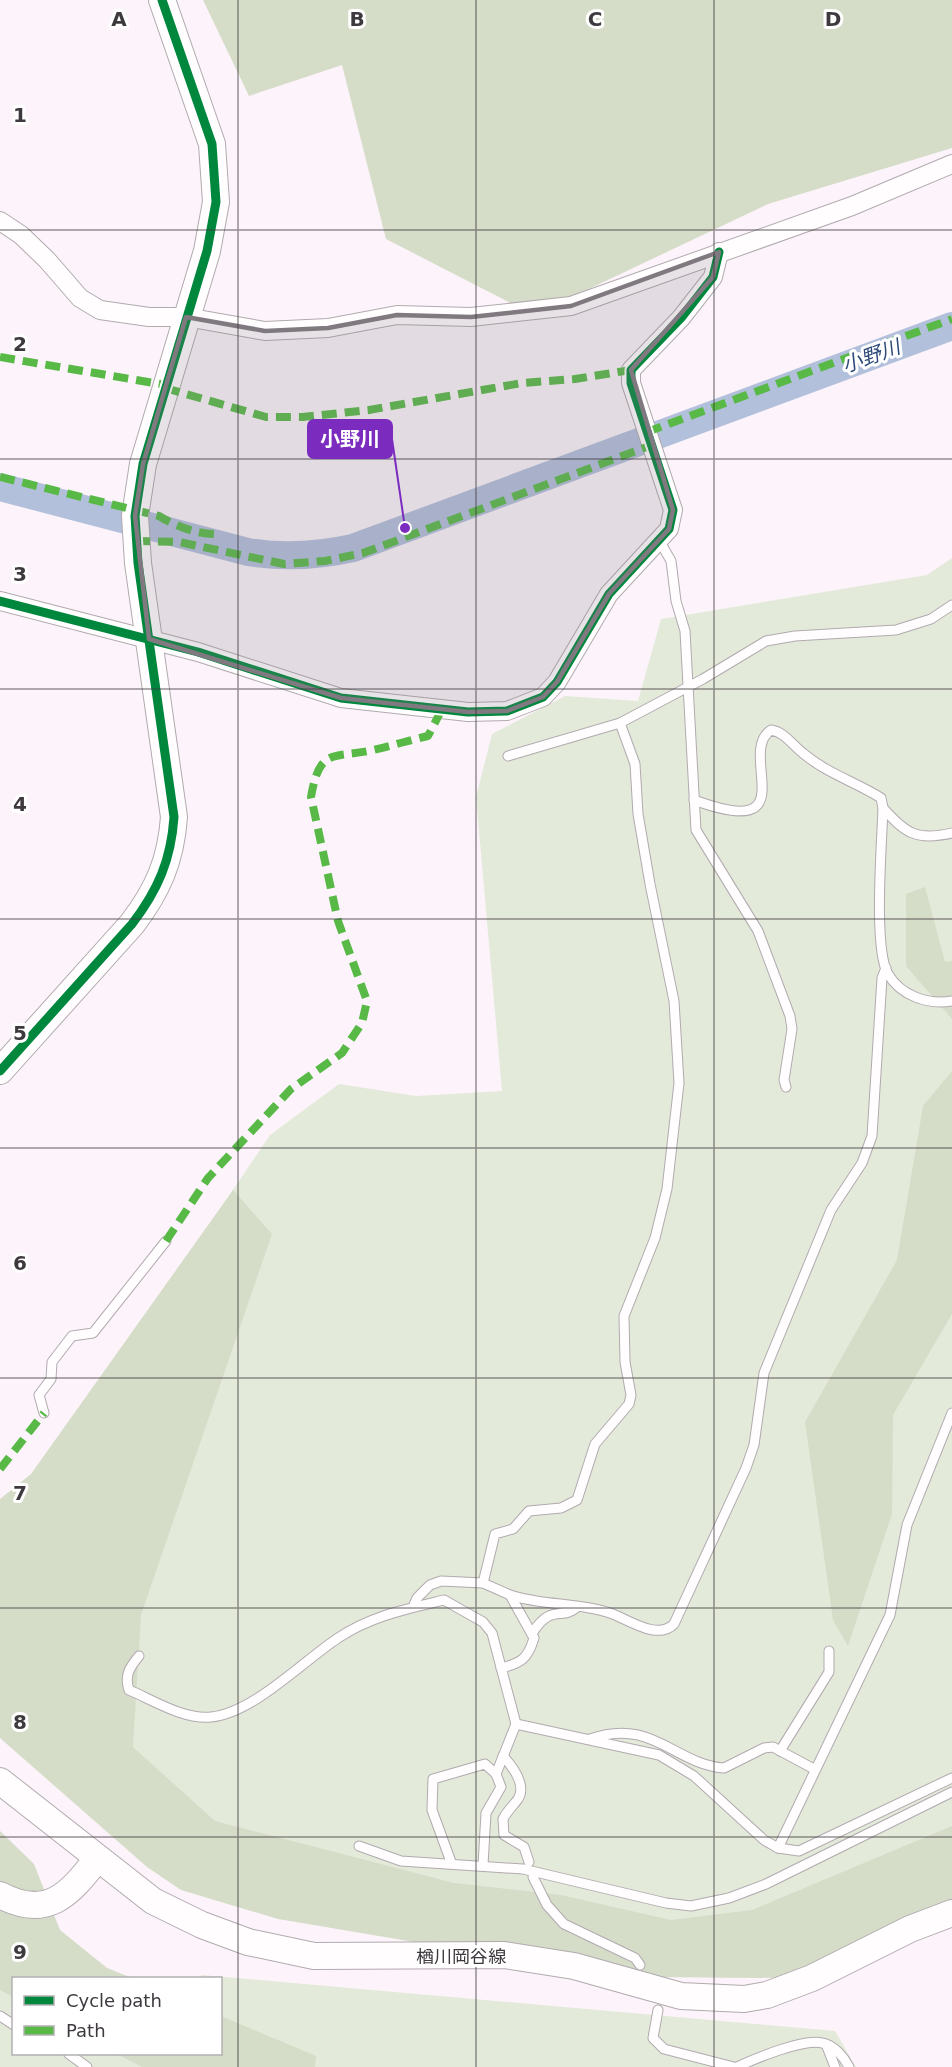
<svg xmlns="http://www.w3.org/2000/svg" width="952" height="2067" font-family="'DejaVu Sans','Noto Sans JP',sans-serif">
<rect width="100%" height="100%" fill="#fcf4fa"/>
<g fill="#e4eada">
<polygon points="952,558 952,1858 717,1943 256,1884 28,1713 165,1291 270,1135 339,1084 416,1096 502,1091 476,797 492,734 565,696 638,701 661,619 927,575"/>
<polygon points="0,1922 14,1978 14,2054 220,2054 220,1978 201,1978 202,1975 835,2031 856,2067 0,2067"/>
</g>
<g fill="#d5dcc8">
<polygon points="203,0 952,0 952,148 768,204 534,315 386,239 342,65 249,96"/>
<polygon points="925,887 945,962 952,961 952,1019 906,966 906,894"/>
<polygon points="952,1071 952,1314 893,1415 892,1514 848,1646 833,1620 805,1422 897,1260 923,1106"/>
<polygon points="233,1190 272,1234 141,1615 133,1747 215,1821 454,1883 561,1895 671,1920 752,1910 952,1826 952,1926 781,1978 645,1977 491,1955 278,1919 181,1890 147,1867 0,1738 0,1499 31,1474"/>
<polygon points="0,1831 34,1864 60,1930 107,1968 132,1978 14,1978 13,1997 0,1990"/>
<polygon points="221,2016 316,2056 315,2067 142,2067 117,2054 220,2054"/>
</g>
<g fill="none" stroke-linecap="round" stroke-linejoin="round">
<path stroke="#b3c0dc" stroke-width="28" d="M0,487L248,552C285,558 317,556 353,548L952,326"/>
<defs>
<g id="lane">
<polyline points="659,540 671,561 676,601 685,631 696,830 758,931 790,1016 792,1029 784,1080 786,1087"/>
<polyline points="508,756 620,723"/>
<path d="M694,800C808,842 736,753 771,730C785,732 793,746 804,754C828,774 856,782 881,798L883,808C882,842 873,948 888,974C901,996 928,1005 952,1001"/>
<path d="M883,808C906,834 917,841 952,833"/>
<polyline points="44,1413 39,1395 51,1379 52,1362 72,1336 93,1333 166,1241"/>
<polyline points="483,1583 495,1534 513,1529 529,1511 561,1508 577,1500 595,1444 629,1404 631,1395 625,1362 624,1316 655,1238 667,1189 679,1083 674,1001 650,884 638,814 635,764 620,723 703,679 766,641 795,636 896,630 931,619 952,605"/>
<path d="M510,1595C543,1606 578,1602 610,1613C628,1619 657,1641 674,1624L746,1468L754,1445L764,1373L831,1210L862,1163L872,1136L882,978L886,968"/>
<path d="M413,1607L417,1598L430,1585L441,1581L483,1583L510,1595L534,1638C528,1658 522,1663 501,1668"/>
<path d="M533,1632C552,1603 562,1621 577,1607"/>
<path d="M139,1656C130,1667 124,1675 129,1690C153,1700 184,1720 211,1717C253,1713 302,1662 338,1638C371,1616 406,1609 444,1600L483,1622L492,1633L516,1724L496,1774"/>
<polyline points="516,1724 659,1755 694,1776 764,1840 778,1848 799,1851 952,1778"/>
<path d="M590,1739C652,1717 674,1764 724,1768L764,1748L773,1747L814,1769"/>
<polyline points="780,1751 829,1672 829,1651"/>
<path d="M503,1756C512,1766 527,1785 518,1799C513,1806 507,1811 503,1819L504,1835L524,1847L529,1862"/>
<polyline points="359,1846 401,1861 523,1869 666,1903 691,1906 729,1898 766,1884 952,1792"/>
<polyline points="778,1848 890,1615 907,1525 952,1413"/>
<polyline points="451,1862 432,1810 433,1779 485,1764 496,1774 501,1787 486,1813 483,1865"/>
<polyline points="533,1877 547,1905 564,1924 635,1958 640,1965"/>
<polyline points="658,2010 653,2038 664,2049 734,2067"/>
<polyline points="0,2016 14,2025"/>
<polyline points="826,2044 835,2067"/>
<polyline points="69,2054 87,2067"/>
<path d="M737,2067C754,2059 804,2038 822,2043C834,2045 844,2057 849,2067"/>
</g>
<g id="street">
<polyline points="0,221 21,235 47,260 80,298 100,310 149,317 186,317 265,331 328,328 397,315 471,317 571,306 852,206 952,164"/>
<polyline points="0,601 198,652 341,698 468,712 507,711 543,697 557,682 609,594 669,529 673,510 631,383 631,370 681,318 713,277 719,252"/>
</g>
<g id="secondary">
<path d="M0,1071L132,924C158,890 171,860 174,817L138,563L135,516L143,464L207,251L216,202L212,144L162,0"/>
<polyline points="0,1781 153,1901 202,1925 248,1942 314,1956 504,1955 574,1966 681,1996 744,1999 767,1995 812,1978 910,1929 952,1913"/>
<path d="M0,1895C47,1920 69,1895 97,1859"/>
</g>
</defs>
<use href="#lane" stroke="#b1aaaf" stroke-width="11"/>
<use href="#street" stroke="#b1aaaf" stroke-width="20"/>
<use href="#secondary" stroke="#b1aaaf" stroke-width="28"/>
<use href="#lane" stroke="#fffdfe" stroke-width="9"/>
<use href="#street" stroke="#fffdfe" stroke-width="18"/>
<use href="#secondary" stroke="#fffdfe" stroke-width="26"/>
<g stroke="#58b947" stroke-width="8" stroke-dasharray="15 8" stroke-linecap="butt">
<polyline points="0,357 166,385"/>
<polyline points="165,388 266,417 303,417 369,410 522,383 575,379 631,370"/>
<polyline points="647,432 952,319"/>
<path d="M0,477L159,516C175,526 197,534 215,534"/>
<polyline points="135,541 179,542 284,564 325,561 363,553 652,445"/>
<path d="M166,1241L208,1178L291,1089L342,1053L362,1023L367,1001L338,921L311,797C320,746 333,759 373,750C391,746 410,740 428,736L442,709"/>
<polyline points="0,1469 44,1413"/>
</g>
<defs>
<g id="cycleway">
<polyline points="0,601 198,652 341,698 468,712 507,711 543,697 557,682 609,594 669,529 673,510 631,383 631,370 681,318 713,277 719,252"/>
<path d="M0,1071L132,924C158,890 171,860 174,817L138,563L135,516L143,464L207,251L216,202L212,144L162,0"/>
</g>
</defs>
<use href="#cycleway" stroke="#fff" stroke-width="13"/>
<use href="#cycleway" stroke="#00873e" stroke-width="9"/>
</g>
<path fill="#807a80" fill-opacity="0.2" stroke="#807a80" stroke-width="4.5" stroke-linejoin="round" d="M719,252L713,277L631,370L673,510L669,529L609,594L557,682L543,697L507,711L468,712L341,698L149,639L135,516L143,464L186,317L265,331L328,328L397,315L471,317L571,306Z"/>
<path fill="none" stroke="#3e393e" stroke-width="1.5" stroke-opacity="0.55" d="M238,0V2067M476,0V2067M714,0V2067M0,230H952M0,459H952M0,689H952M0,919H952M0,1148H952M0,1378H952M0,1608H952M0,1837H952"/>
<g text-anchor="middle" stroke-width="6" stroke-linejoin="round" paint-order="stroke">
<g font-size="18" fill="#3e393e" stroke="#fff">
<text x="461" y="1963">楢川岡谷線</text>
</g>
<g font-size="20" font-style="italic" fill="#2b4878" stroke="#fff">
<text transform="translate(871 356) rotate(-20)" y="7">小野川</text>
</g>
</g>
<g font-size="20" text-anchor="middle" font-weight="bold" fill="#3e393e" stroke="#fff" stroke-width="6" stroke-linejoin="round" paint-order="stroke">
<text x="119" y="26">A</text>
<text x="357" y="26">B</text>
<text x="595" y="26">C</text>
<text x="833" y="26">D</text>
<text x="20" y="122">1</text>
<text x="20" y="351">2</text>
<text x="20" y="581">3</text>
<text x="20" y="811">4</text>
<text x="20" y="1040">5</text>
<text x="20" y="1270">6</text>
<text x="20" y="1500">7</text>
<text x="20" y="1729">8</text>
<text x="20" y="1959">9</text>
</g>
<path fill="none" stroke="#7b2cbf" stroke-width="2" d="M405 528L392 439"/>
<circle fill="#7b2cbf" stroke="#fff" stroke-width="2" cx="405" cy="528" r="6"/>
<rect fill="#7b2cbf" stroke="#7b2cbf" stroke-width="2" x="308" y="420" width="84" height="38" rx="6"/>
<g font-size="20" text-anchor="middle" font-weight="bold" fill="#fff">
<text x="350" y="446">小野川</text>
</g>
<rect x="12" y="1977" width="210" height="78" fill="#ffffff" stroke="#b2b0b2" stroke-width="1.5"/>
<rect x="24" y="1996" width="30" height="9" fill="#00873e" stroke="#b2b0b2" stroke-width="1.5"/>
<text x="66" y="2007" font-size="18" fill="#3e393e">Cycle path</text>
<rect x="24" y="2026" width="30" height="9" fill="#58b947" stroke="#b2b0b2" stroke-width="1.5"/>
<text x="66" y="2037" font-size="18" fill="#3e393e">Path</text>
</svg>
